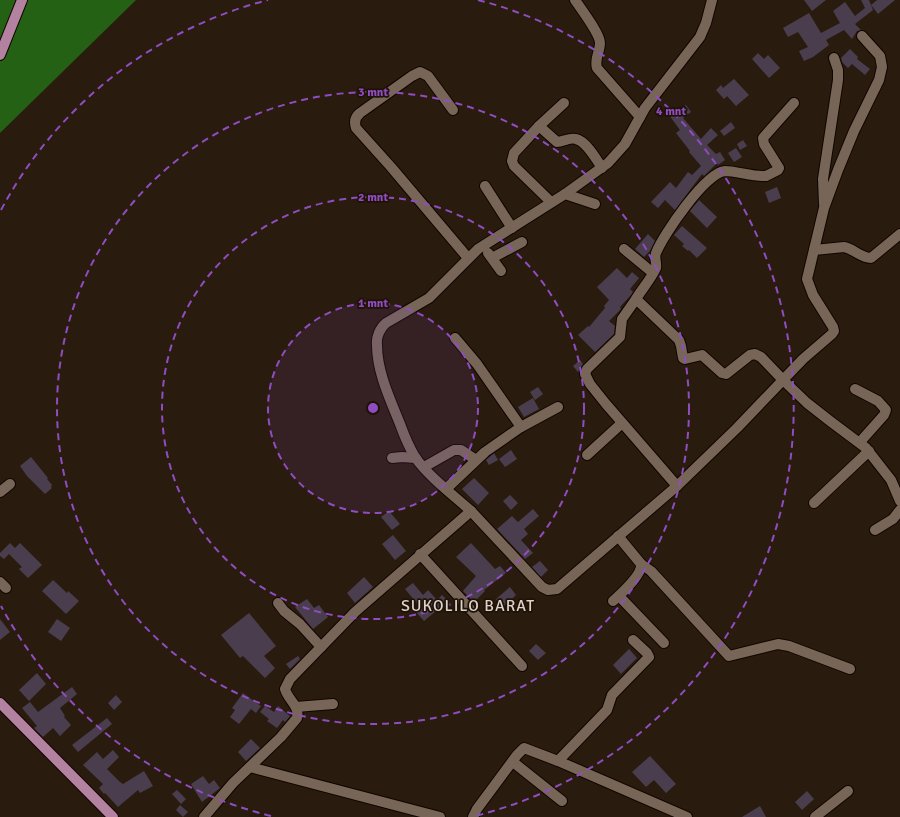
<svg xmlns="http://www.w3.org/2000/svg" width="900" height="817" font-family="Signika,sans-serif">
<rect width="100%" height="100%" fill="#291b0e"/>
<polygon fill="#246115" points="0,0 136,0 0,133"/>
<g fill="#4a3e4e">
<polygon points="804,0 826,0 812,11"/>
<polygon points="861,0 869,0 873,10 855,24 861,30 857,31 852,39 844,30 826,40 829,45 813,57 804,61 799,51 808,47 798,32 788,37 783,28 809,13 821,33 840,23 833,11 845,2 855,16 865,8"/>
<polygon points="877,0 895,0 878,14 871,5"/>
<polygon points="850,49 858,57 857,59 870,69 865,75 852,64 848,68 842,62 841,58"/>
<polygon points="758,53 764,59 768,55 780,68 769,78 752,59"/>
<polygon points="734,79 749,95 736,106 727,96 724,99 716,90 721,85 723,88"/>
<polygon points="686,105 691,112 683,118 701,139 711,128 718,135 707,145 716,154 720,152 725,160 718,165 717,163 704,176 702,174 675,210 665,200 658,208 651,202 670,182 676,188 688,172 692,175 701,166 689,152 690,151 676,133 680,130 669,115 677,108 678,110"/>
<polygon points="731,122 735,128 724,136 720,131"/>
<polygon points="743,140 747,146 740,150 737,144"/>
<polygon points="736,148 742,157 734,162 728,153"/>
<polygon points="777,187 781,198 769,203 765,192"/>
<polygon points="699,200 717,217 707,228 690,211"/>
<polygon points="682,226 707,248 697,258 689,250 688,251 682,246 684,244 674,235"/>
<polygon points="648,234 655,241 650,251 644,257 635,249"/>
<polygon points="617,268 627,278 632,272 639,278 630,289 633,292 631,295 620,307 621,309 609,321 615,326 614,334 595,352 578,335 588,326 589,327 605,308 604,306 609,300 597,287"/>
<polygon points="580,360 583,364 578,372 573,366"/>
<polygon points="538,387 543,394 535,400 530,392"/>
<polygon points="533,398 539,409 524,417 518,407"/>
<polygon points="511,450 517,459 505,467 499,459"/>
<polygon points="494,453 498,460 489,465 486,460"/>
<polygon points="31,457 48,478 47,479 52,485 51,487 52,488 45,494 27,476 20,466"/>
<polygon points="474,478 489,493 478,505 462,489"/>
<polygon points="510,495 518,503 511,510 503,501"/>
<polygon points="533,509 539,516 524,529 528,534 521,540 533,553 525,559 497,529 512,516 518,522"/>
<polygon points="389,511 400,524 392,530 381,517"/>
<polygon points="393,535 406,551 395,560 382,544"/>
<polygon points="10,543 15,548 20,543 42,565 28,578 19,569 22,567 9,554 4,559 0,556 0,553"/>
<polygon points="471,543 495,569 500,566 506,573 484,590 485,591 474,602 463,591 476,576 456,557"/>
<polygon points="540,561 548,570 541,577 532,567"/>
<polygon points="364,577 373,587 355,603 347,593"/>
<polygon points="53,580 67,593 68,591 79,601 66,614 42,591"/>
<polygon points="413,583 423,595 428,590 437,600 442,595 450,603 444,608 442,606 424,621 415,611 420,607 405,589"/>
<polygon points="510,587 516,595 503,607 496,599"/>
<polygon points="307,599 314,608 319,605 328,617 313,629 295,607"/>
<polygon points="249,613 276,646 264,656 275,668 265,678 243,656 240,658 221,635"/>
<polygon points="0,619 10,632 0,640"/>
<polygon points="57,619 70,628 61,641 48,632"/>
<polygon points="536,644 546,653 538,660 529,651"/>
<polygon points="629,649 637,658 621,674 613,665"/>
<polygon points="298,656 300,659 290,669 286,664"/>
<polygon points="37,673 46,684 29,701 19,690"/>
<polygon points="72,687 77,694 60,708 65,716 64,717 71,725 60,736 53,728 43,737 34,728 37,726 22,708 30,702 38,712"/>
<polygon points="243,693 261,706 256,713 251,709 239,724 230,717 235,710 232,708"/>
<polygon points="116,695 122,702 114,710 108,703"/>
<polygon points="265,706 274,712 278,706 290,716 285,722 283,720 277,728 267,721 269,719 260,712"/>
<polygon points="107,718 112,724 78,752 72,745"/>
<polygon points="251,739 260,748 246,761 238,752"/>
<polygon points="113,750 119,757 107,769 120,782 123,784 144,771 153,786 140,793 138,790 118,807 105,793 104,794 99,788 103,784 83,765 97,752 103,759"/>
<polygon points="650,756 676,784 666,793 654,780 646,787 632,772"/>
<polygon points="203,776 209,784 214,780 220,788 202,802 191,784"/>
<polygon points="177,790 186,799 181,804 172,794"/>
<polygon points="807,791 814,799 802,810 795,802"/>
<polygon points="180,805 188,812 183,817 176,810"/>
<polygon points="760,806 766,817 742,817"/>
</g>
<g fill="none" stroke-linecap="round" stroke-linejoin="round">
<defs>
<g id="minor">
<path d="M575,0C581,9 600,34 600,43C600,52 594,59 597,68L640,117"/>
<path d="M453,110L428,76L420,72L412,76L360,113C355,117 354,122 356,128L391,167L468,258"/>
<path d="M539,126L557,142C563,142 570,137 576,139C586,141 597,160 602,168"/>
<polyline points="485,186 512,228"/>
<polyline points="565,194 595,204"/>
<polyline points="551,202 514,166 512,161 514,153 539,126 564,103"/>
<polyline points="824,204 823,179 838,80 838,70 834,58"/>
<polyline points="624,249 653,273"/>
<path d="M814,250L844,247C854,249 861,258 871,258L900,234"/>
<polyline points="488,253 501,271"/>
<polyline points="492,258 522,242"/>
<path d="M636,299C642,289 651,279 656,268C657,263 654,258 656,253C663,235 706,172 725,171C735,171 751,176 762,176H766L778,170L779,168L764,144L763,138L794,103"/>
<polyline points="455,338 477,364 521,427"/>
<polyline points="855,389 878,401 886,410 884,415 860,442"/>
<polyline points="587,455 622,423"/>
<polyline points="392,458 402,457 416,458"/>
<polyline points="424,467 454,450 461,450 476,460"/>
<polyline points="677,486 606,404 590,384 585,374 587,369 620,337 622,319 636,299 679,340 681,346 683,358 685,359 702,355 722,373 726,374 750,355 755,354 761,357 783,380 807,403 830,421 866,448 891,480 900,501"/>
<polyline points="446,489 485,452 521,427 558,407"/>
<polyline points="0,492 10,484"/>
<polyline points="814,503 869,451"/>
<polyline points="471,511 542,587 548,590 557,589 677,486 737,428 803,359 832,334 834,331 833,327 813,295 807,279 824,208 838,170 854,131 879,80 882,67 880,56 862,36"/>
<polyline points="875,530 893,519 900,510"/>
<polyline points="420,554 522,666"/>
<polyline points="641,564 651,571 729,656 778,644 789,646 850,669"/>
<polyline points="0,582 6,588"/>
<polyline points="619,596 664,643"/>
<path d="M613,601C621,594 643,574 641,564L618,536"/>
<polyline points="278,603 284,611 300,624 321,647"/>
<polyline points="296,707 333,704"/>
<polyline points="558,761 607,710 612,695 649,657 647,653 633,640"/>
<polyline points="513,762 562,801"/>
<polyline points="250,767 440,817"/>
<path d="M204,817L233,783L281,737L297,718C300,706 288,700 285,689L290,679L355,612L471,511C453,495 428,476 415,457C409,447 404,435 400,424C390,399 377,372 377,345C376,337 380,328 386,323L429,298L478,249L565,194L608,163L625,144L645,108L700,37L706,23L712,0"/>
<polyline points="473,817 477,809 517,755 524,748 558,761 687,817"/>
<polyline points="815,817 848,791"/>
</g>
<g id="major">
<polyline points="0,55 22,0"/>
<polyline points="0,703 113,817"/>
</g>
</defs>
<use href="#minor" stroke="#110500" stroke-width="12"/>
<use href="#major" stroke="#110500" stroke-width="12"/>
<use href="#minor" stroke="#776657" stroke-width="10"/>
<use href="#major" stroke="#b382a1" stroke-width="10"/>
</g>
<circle cx="373" cy="408" r="105" fill="#8f4dc1" fill-opacity=".12"/>
<g fill="none" stroke="#8f4dc1" stroke-width="2" stroke-dasharray="7 5">
<circle cx="373" cy="408" r="105"/>
<circle cx="373" cy="408" r="211"/>
<circle cx="373" cy="408" r="316"/>
<path d="M271 816A421 421 0 0 1 1 606M1 210A421 421 0 0 1 268 0M478 0A421 421 0 0 1 475 816"/>
</g>
<g text-anchor="middle" stroke-width="3.5" stroke-linejoin="round" paint-order="stroke">
<g font-size="16" letter-spacing="1" fill="#ddd3ca" stroke="#1f1206">
<text x="468" y="611">SUKOLILO BARAT</text>
</g>
</g>
<circle cx="373" cy="408" r="6" fill="#8f4dc1" stroke="#1f1206" stroke-width="2"/>
<g font-size="12" text-anchor="middle" font-weight="bold" fill="#8f4dc1" stroke="#1f1206" stroke-width="3.5" stroke-linejoin="round" paint-order="stroke">
<text x="373" y="96">3 mnt</text>
<text x="671" y="115">4 mnt</text>
<text x="373" y="201">2 mnt</text>
<text x="373" y="307">1 mnt</text>
</g>
</svg>
